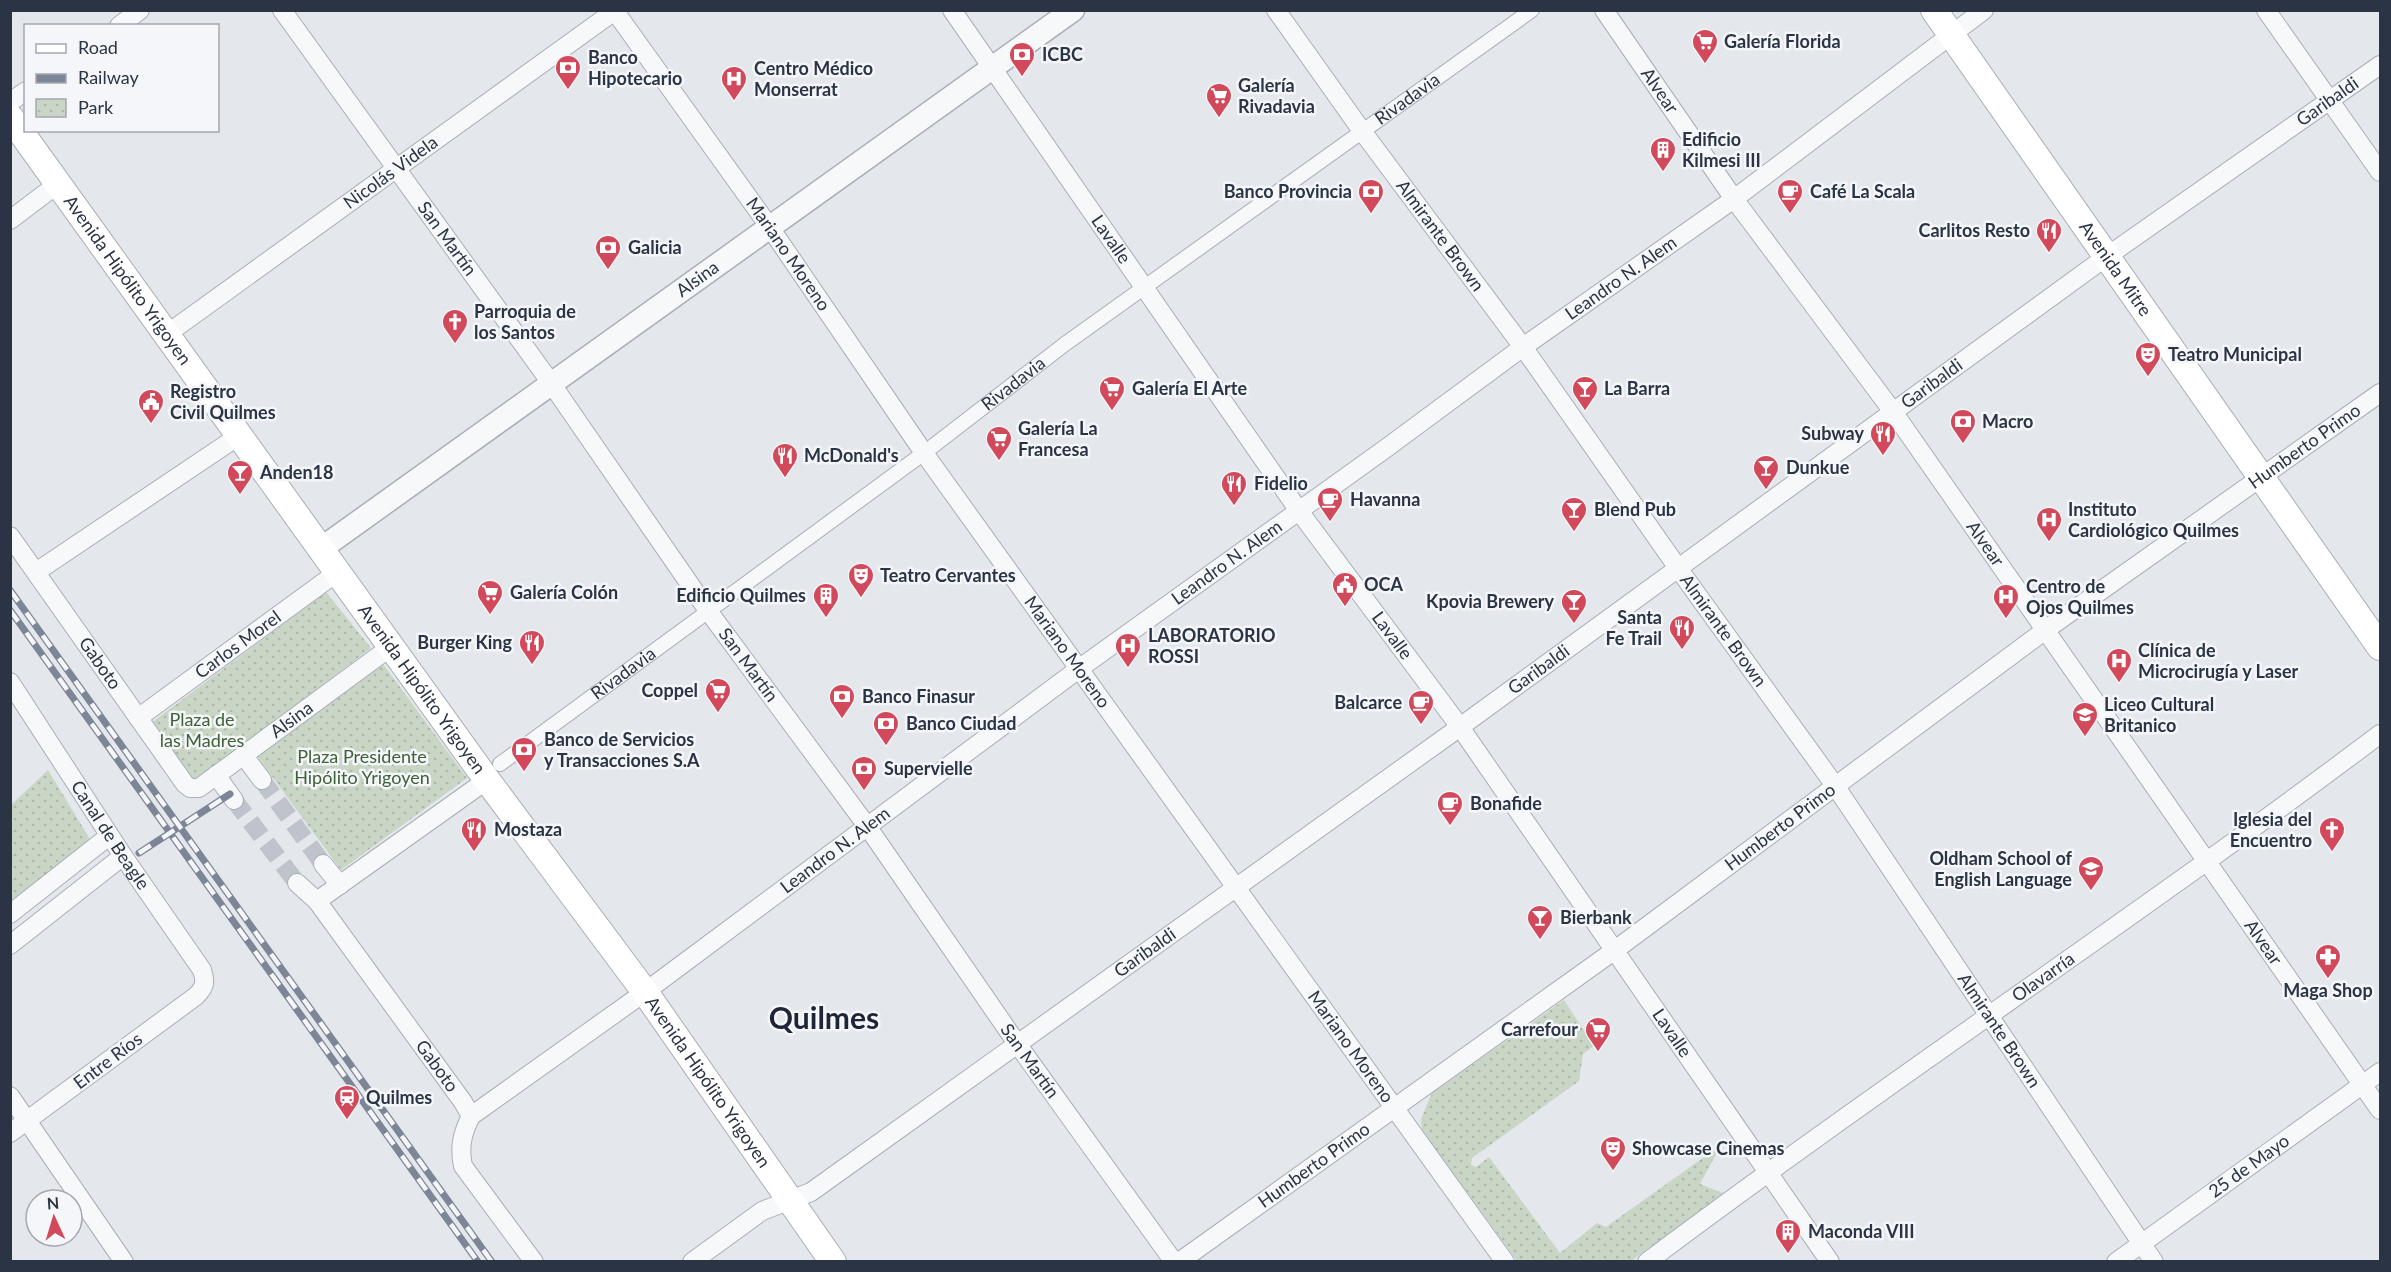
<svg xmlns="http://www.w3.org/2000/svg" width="2391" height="1272" font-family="Lato,sans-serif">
<defs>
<pattern id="park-dots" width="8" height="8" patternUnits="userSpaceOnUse" patternTransform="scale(1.5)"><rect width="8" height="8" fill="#c9d6c5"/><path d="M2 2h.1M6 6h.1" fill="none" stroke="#adb8ab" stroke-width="1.8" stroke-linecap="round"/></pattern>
</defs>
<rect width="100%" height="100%" fill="#e4e7ec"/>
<g fill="url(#park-dots)">
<polygon points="326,592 371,648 193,783 147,726"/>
<polygon points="383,664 467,778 341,870 257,756"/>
<polygon points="48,770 96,849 11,920 11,805"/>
<polygon points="1564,1000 1594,1046 1583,1054 1579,1081 1472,1158 1471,1165 1476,1167 1489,1157 1560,1253 1597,1223 1606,1227 1721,1145 1700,1184 1725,1194 1631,1261 1517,1261 1422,1130 1421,1119 1432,1093"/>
</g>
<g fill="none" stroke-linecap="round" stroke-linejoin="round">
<g stroke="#bfc3cb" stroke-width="18" stroke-dasharray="18 9" stroke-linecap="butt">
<polyline points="262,780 323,864"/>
<polyline points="234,800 297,883"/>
</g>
<defs>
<g id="pedestrian">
<path id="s1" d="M500,764L924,453L1065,344L1532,10"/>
</g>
<g id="minor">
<path id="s2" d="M282,10L551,383L709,612L867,826L1018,1045L1174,1262"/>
<path id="s3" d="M614,10L771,229L924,453L1505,1262"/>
<path id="s4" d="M952,10L1299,511L1460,727L1830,1262"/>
<path id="s5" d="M1276,10L1362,131L1523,347L1678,568L1836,787L2154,1262"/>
<path id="s6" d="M1604,10L1734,199L1894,413L2380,1110"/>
<polyline points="2266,10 2380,172"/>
<polyline points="119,26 140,10"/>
<polyline points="10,102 26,91"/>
<polyline points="10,220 59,183"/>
<path id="s7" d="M167,334L616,10"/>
<path id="s8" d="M10,536L185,784L190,788H199L392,646"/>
<polyline points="36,572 240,435"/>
<path id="s9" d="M10,682L123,856L202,970C206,982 205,987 196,996L10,1133"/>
<path id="s10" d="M138,718L339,571"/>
<polyline points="244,756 262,780"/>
<polyline points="216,775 234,800"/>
<polyline points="323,864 340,885"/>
<path id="s11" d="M297,883L317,901L463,1102L471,1116"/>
<polyline points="317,901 487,780"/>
<polyline points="10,914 109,836"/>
<polyline points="10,945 123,856"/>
<polyline points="10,1096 124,1262"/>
<path id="s12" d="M534,1262L463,1166C459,1147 462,1134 471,1116L645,992L1080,668L1385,449L1523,347L1734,199L1984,10"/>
<path id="s13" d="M692,1262L762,1211L811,1192L1460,727L2106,257L2380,65"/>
<path id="s14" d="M1179,1262L1615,950L2044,631L2380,393"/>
<path id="s15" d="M1647,1262C1888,1081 2140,915 2380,734"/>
<path id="s16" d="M2116,1262L2380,1072"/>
</g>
<g id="tertiary">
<path id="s17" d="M322,548L1073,10"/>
</g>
<g id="secondary">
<path id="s18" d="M1934,10L2380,647"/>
<path id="s19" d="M10,117L487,780L645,992L833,1262"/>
</g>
</defs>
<use href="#pedestrian" stroke="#a9aeb7" stroke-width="16"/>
<use href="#minor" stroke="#a9aeb7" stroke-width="20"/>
<use href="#tertiary" stroke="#a9aeb7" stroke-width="25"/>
<use href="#secondary" stroke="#a9aeb7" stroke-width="28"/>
<use href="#pedestrian" stroke="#f7f8fa" stroke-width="14"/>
<use href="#minor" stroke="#f7f8fa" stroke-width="18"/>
<use href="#tertiary" stroke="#f7f8fa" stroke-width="22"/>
<use href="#secondary" stroke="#fff" stroke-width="26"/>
<defs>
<g id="rail">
<polyline points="10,590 492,1262"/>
<polyline points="10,610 478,1262"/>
<polyline points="139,853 230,794"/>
</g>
</defs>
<use href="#rail" stroke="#7d8696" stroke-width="7"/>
<use href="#rail" stroke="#f4f6f9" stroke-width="4.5" stroke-dasharray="14" stroke-linecap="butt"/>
</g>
<defs>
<symbol id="supermarket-pin" viewBox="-11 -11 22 30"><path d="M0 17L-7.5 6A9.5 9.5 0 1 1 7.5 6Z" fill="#d1495b" stroke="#f4f6f9"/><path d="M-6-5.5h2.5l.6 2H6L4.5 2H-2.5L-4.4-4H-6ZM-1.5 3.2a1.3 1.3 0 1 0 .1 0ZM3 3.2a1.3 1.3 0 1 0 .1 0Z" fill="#fff"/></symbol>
<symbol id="bank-pin" viewBox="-11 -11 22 30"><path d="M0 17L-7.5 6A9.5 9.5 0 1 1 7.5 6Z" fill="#d1495b" stroke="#f4f6f9"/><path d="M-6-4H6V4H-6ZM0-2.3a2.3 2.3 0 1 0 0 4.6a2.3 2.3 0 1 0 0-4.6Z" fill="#fff"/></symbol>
<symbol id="hospital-pin" viewBox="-11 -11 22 30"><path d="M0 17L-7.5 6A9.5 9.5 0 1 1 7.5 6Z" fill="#d1495b" stroke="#f4f6f9"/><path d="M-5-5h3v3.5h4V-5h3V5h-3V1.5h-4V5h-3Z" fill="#fff"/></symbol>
<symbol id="building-pin" viewBox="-11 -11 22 30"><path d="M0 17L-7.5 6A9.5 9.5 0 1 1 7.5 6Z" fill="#d1495b" stroke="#f4f6f9"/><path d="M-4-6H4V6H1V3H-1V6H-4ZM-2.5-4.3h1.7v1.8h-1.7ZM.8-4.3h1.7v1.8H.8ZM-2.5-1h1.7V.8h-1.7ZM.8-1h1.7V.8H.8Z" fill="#fff"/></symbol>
<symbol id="cafe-pin" viewBox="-11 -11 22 30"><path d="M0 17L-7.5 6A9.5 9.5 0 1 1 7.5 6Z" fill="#d1495b" stroke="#f4f6f9"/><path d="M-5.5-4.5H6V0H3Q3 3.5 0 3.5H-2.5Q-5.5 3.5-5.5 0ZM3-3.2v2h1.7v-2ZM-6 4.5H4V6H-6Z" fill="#fff"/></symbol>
<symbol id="restaurant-pin" viewBox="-11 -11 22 30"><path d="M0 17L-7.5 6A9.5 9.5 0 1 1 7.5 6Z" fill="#d1495b" stroke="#f4f6f9"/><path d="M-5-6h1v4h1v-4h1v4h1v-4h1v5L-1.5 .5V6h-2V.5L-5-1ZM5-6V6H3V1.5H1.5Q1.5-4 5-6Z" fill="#fff"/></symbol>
<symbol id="church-pin" viewBox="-11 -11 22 30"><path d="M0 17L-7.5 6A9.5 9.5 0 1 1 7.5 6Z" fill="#d1495b" stroke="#f4f6f9"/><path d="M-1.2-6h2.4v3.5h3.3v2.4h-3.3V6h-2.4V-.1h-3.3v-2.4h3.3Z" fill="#fff"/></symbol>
<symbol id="theatre-pin" viewBox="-11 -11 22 30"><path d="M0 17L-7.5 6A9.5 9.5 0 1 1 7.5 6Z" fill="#d1495b" stroke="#f4f6f9"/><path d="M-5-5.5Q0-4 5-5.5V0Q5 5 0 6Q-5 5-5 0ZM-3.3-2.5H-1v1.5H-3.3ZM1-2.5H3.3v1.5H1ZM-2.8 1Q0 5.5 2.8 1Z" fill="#fff"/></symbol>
<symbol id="bar-pin" viewBox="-11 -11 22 30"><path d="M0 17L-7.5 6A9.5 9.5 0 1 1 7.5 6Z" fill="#d1495b" stroke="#f4f6f9"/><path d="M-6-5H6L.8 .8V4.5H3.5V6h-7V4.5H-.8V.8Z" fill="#fff"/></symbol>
<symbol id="civic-pin" viewBox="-11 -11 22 30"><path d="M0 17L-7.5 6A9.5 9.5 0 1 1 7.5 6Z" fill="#d1495b" stroke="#f4f6f9"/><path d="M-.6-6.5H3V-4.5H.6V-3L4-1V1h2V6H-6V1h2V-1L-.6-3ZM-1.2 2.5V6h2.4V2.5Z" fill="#fff"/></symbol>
<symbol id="school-pin" viewBox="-11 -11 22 30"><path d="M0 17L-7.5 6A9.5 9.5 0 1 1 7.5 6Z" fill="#d1495b" stroke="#f4f6f9"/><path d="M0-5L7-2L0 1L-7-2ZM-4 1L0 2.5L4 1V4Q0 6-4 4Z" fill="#fff"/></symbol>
<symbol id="pharmacy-pin" viewBox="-11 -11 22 30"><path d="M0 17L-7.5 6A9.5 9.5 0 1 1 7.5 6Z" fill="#d1495b" stroke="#f4f6f9"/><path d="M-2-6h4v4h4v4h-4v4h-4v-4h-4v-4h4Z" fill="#fff"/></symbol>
<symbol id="station-pin" viewBox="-11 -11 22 30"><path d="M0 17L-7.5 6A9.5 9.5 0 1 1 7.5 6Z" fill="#d1495b" stroke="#f4f6f9"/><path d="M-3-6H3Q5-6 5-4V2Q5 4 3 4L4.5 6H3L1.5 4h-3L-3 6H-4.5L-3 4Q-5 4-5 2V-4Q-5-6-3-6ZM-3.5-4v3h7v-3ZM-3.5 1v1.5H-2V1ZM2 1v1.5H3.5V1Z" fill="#fff"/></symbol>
</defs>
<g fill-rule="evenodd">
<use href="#supermarket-pin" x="1690" y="27" width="30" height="40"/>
<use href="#bank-pin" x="1007" y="40" width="30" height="40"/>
<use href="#bank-pin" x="553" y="53" width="30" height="40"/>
<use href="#hospital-pin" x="719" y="64" width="30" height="40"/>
<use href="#supermarket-pin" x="1204" y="81" width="30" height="40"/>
<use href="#building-pin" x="1648" y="135" width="30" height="40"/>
<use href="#bank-pin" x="1356" y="177" width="30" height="40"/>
<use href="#cafe-pin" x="1775" y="177" width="30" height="40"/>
<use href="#restaurant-pin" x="2034" y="216" width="30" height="40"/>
<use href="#bank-pin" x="593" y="233" width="30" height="40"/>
<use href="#church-pin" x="440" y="307" width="30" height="40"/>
<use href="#theatre-pin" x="2133" y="340" width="30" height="40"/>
<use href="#supermarket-pin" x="1097" y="374" width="30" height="40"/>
<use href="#bar-pin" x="1570" y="374" width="30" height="40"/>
<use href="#civic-pin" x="136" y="387" width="30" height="40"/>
<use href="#bank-pin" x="1948" y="407" width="30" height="40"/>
<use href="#restaurant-pin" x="1868" y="419" width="30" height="40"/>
<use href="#supermarket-pin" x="984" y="424" width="30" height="40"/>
<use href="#restaurant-pin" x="770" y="441" width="30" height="40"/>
<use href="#bar-pin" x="1751" y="453" width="30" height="40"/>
<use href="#bar-pin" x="225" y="458" width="30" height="40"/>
<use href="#restaurant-pin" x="1219" y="469" width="30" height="40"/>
<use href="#cafe-pin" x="1315" y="485" width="30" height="40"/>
<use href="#bar-pin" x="1559" y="495" width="30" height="40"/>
<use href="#hospital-pin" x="2034" y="505" width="30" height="40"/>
<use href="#theatre-pin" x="846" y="561" width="30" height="40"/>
<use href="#civic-pin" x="1330" y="570" width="30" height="40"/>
<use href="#supermarket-pin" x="475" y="578" width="30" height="40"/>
<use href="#building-pin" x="811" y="581" width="30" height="40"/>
<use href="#hospital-pin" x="1991" y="582" width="30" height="40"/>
<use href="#bar-pin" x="1559" y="587" width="30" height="40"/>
<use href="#restaurant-pin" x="1667" y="613" width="30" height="40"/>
<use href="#restaurant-pin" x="517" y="628" width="30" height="40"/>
<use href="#hospital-pin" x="1113" y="631" width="30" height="40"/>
<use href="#hospital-pin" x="2104" y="646" width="30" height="40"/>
<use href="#supermarket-pin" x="703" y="676" width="30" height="40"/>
<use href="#bank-pin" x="827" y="682" width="30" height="40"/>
<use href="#cafe-pin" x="1406" y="688" width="30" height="40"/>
<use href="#school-pin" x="2070" y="700" width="30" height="40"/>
<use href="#bank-pin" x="871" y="709" width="30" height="40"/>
<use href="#bank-pin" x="509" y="735" width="30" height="40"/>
<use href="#bank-pin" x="849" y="754" width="30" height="40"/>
<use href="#cafe-pin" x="1435" y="789" width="30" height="40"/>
<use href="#restaurant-pin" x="459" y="815" width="30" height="40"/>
<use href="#church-pin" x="2317" y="815" width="30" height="40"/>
<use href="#school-pin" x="2076" y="854" width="30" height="40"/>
<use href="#bar-pin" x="1525" y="903" width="30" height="40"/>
<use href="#pharmacy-pin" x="2313" y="942" width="30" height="40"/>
<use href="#supermarket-pin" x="1583" y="1015" width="30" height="40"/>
<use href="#station-pin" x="332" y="1083" width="30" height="40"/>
<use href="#theatre-pin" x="1598" y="1134" width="30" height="40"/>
<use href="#building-pin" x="1773" y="1217" width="30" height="40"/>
</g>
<g text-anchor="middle" stroke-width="5" stroke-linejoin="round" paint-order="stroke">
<g font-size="18" font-weight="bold" fill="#2b3445" stroke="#f4f6f9" text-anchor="start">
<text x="1724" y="48">Galería Florida</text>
<text x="1042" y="61">ICBC</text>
<text x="588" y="64">Banco<tspan x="588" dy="21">Hipotecario</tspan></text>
<text x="754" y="75">Centro Médico<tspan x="754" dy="21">Monserrat</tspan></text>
<text x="1238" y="92">Galería<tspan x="1238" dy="21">Rivadavia</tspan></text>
<text x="1682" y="146">Edificio<tspan x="1682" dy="21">Kilmesi III</tspan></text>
<text x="1352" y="198" text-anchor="end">Banco Provincia</text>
<text x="1810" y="198">Café La Scala</text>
<text x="2030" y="237" text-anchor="end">Carlitos Resto</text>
<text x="628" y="254">Galicia</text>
<text x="474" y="318">Parroquia de<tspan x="474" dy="21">los Santos</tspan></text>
<text x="2168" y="361">Teatro Municipal</text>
<text x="1132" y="395">Galería El Arte</text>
<text x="1604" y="395">La Barra</text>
<text x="170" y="398">Registro<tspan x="170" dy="21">Civil Quilmes</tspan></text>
<text x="1982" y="428">Macro</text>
<text x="1018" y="435">Galería La<tspan x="1018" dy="21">Francesa</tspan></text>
<text x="1864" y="440" text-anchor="end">Subway</text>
<text x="804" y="462">McDonald's</text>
<text x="1786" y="474">Dunkue</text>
<text x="260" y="479">Anden18</text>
<text x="1254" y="490">Fidelio</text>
<text x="1350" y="506">Havanna</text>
<text x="1594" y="516">Blend Pub</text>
<text x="2068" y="516">Instituto<tspan x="2068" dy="21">Cardiológico Quilmes</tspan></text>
<text x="880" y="582">Teatro Cervantes</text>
<text x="1364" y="591">OCA</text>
<text x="2026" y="593">Centro de<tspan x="2026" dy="21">Ojos Quilmes</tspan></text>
<text x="510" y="599">Galería Colón</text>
<text x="806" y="602" text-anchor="end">Edificio Quilmes</text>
<text x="1554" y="608" text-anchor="end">Kpovia Brewery</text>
<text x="1662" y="624" text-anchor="end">Santa<tspan x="1662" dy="21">Fe Trail</tspan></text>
<text x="1148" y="642">LABORATORIO<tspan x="1148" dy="21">ROSSI</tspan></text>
<text x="512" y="649" text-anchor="end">Burger King</text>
<text x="2138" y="657">Clínica de<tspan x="2138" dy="21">Microcirugía y Laser</tspan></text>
<text x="698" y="697" text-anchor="end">Coppel</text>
<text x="862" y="703">Banco Finasur</text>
<text x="1402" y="709" text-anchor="end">Balcarce</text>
<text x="2104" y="711">Liceo Cultural<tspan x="2104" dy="21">Britanico</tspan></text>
<text x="906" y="730">Banco Ciudad</text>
<text x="544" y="746">Banco de Servicios<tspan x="544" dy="21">y Transacciones S.A</tspan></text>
<text x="884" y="775">Supervielle</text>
<text x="1470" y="810">Bonafide</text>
<text x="2312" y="826" text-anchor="end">Iglesia del<tspan x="2312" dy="21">Encuentro</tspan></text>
<text x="494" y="836">Mostaza</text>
<text x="2072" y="865" text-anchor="end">Oldham School of<tspan x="2072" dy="21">English Language</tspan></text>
<text x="1560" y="924">Bierbank</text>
<text x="2328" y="997" text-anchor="middle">Maga Shop</text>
<text x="1578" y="1036" text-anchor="end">Carrefour</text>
<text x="366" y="1104">Quilmes</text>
<text x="1632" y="1155">Showcase Cinemas</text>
<text x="1808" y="1238">Maconda VIII</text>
</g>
<g font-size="18" fill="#2b3445" stroke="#f4f6f9">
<text dy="6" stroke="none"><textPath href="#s6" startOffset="98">Alvear</textPath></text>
<text dy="6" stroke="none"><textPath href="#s1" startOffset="1125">Rivadavia</textPath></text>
<text dy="6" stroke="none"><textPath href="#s13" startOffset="2007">Garibaldi</textPath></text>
<text dy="6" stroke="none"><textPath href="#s7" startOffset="276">Nicolás Videla</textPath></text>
<text dy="6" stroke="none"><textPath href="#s5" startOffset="279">Almirante Brown</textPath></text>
<text dy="6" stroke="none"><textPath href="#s2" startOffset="282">San Martín</textPath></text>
<text dy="6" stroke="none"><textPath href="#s4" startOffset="279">Lavalle</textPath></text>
<text dy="6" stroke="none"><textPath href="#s3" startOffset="300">Mariano Moreno</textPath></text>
<text dy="6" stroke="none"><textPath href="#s18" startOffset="316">Avenida Mitre</textPath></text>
<text dy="6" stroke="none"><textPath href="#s12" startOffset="1594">Leandro N. Alem</textPath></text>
<text dy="6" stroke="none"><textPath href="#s19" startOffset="201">Avenida Hipólito Yrigoyen</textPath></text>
<text dy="6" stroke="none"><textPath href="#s17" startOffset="462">Alsina</textPath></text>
<text dy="6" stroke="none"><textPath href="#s1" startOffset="639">Rivadavia</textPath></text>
<text dy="6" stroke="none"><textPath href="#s13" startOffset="1521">Garibaldi</textPath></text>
<text dy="6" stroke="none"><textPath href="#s14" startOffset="1390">Humberto Primo</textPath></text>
<text dy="6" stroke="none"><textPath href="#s6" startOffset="656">Alvear</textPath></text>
<text dy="6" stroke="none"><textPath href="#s12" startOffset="1108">Leandro N. Alem</textPath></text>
<text dy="6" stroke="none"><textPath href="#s5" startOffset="765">Almirante Brown</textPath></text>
<text dy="6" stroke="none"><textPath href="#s4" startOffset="765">Lavalle</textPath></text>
<text dy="6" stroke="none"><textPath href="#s10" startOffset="124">Carlos Morel</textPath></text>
<text dy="6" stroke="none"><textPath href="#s3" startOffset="786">Mariano Moreno</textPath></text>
<text dy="6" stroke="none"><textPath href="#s8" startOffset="156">Gaboto</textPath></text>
<text dy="6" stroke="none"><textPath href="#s2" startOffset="804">San Martín</textPath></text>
<text dy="6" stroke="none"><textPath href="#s13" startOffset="1035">Garibaldi</textPath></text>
<text dy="6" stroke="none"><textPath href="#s1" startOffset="153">Rivadavia</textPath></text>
<text dy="6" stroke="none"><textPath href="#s19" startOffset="705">Avenida Hipólito Yrigoyen</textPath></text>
<text dy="6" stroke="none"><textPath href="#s8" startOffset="434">Alsina</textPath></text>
<text dy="6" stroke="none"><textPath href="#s14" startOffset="742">Humberto Primo</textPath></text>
<text dy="6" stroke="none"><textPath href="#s9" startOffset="183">Canal de Beagle</textPath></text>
<text dy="6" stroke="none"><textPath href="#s12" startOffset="622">Leandro N. Alem</textPath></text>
<text dy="6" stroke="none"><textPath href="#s6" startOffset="1142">Alvear</textPath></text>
<text dy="6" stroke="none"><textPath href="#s13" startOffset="550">Garibaldi</textPath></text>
<text dy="6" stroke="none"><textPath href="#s15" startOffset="488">Olavarría</textPath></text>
<text dy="6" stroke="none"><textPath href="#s5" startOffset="1251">Almirante Brown</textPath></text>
<text dy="6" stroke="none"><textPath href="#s4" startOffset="1251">Lavalle</textPath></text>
<text dy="6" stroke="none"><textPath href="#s3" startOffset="1272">Mariano Moreno</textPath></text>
<text transform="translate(108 1061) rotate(-37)" y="6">Entre Ríos</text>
<text dy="6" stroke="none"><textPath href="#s2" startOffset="1290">San Martín</textPath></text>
<text dy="6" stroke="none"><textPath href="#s11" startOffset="231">Gaboto</textPath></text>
<text dy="6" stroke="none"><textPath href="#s19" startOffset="1191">Avenida Hipólito Yrigoyen</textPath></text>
<text dy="6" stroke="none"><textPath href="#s14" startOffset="166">Humberto Primo</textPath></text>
<text dy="6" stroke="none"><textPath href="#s16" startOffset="164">25 de Mayo</textPath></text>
</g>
<g font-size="18" fill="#3f6138" stroke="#f4f6f9">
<text x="202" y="726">Plaza de<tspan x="202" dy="21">las Madres</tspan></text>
<text x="362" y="763">Plaza Presidente<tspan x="362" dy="21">Hipólito Yrigoyen</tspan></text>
</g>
<g font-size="30" font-weight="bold" fill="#1d2536" stroke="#f4f6f9">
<text x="824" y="1029">Quilmes</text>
</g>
</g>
<rect width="2391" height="1272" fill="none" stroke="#2b3445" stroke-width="24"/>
<rect x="24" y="24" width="195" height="108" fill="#f4f6f9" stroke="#a4a8b1" stroke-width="1.5"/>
<rect x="36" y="44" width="30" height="9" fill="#ffffff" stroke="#a4a8b1" stroke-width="1.5"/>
<text x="78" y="54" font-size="18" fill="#2b3445">Road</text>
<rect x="36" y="74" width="30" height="9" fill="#7d8696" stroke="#a4a8b1" stroke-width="1.5"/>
<text x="78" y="84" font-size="18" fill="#2b3445">Railway</text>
<rect x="36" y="99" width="30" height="18" fill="url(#park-dots)" stroke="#a4a8b1" stroke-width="1.5"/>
<text x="78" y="114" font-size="18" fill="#2b3445">Park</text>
<g transform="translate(54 1218) rotate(356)"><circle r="28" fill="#f4f6f9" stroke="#a4a8b1" stroke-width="1.5"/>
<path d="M0-4.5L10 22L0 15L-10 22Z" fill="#d1495b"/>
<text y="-9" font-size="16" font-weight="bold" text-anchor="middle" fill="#2b3445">N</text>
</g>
</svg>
